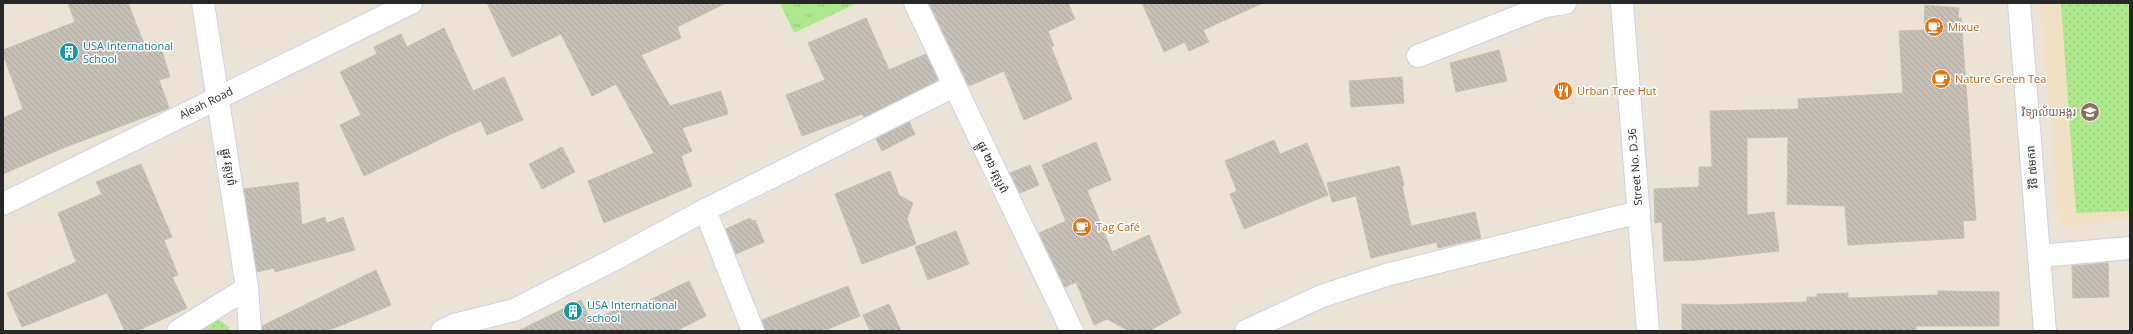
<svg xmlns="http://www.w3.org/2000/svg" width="2133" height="334" font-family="'Open Sans','Noto Sans Khmer',sans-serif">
<defs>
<pattern id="park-tufts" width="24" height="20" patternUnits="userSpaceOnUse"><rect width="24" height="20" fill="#ade98c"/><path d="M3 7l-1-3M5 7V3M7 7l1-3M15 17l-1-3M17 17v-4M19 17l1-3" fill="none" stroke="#95c879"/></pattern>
<pattern id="garden-dots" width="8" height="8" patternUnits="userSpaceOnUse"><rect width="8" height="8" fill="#ade98c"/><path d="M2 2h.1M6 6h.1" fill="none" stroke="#95c879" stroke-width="1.8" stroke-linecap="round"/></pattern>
<pattern id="building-back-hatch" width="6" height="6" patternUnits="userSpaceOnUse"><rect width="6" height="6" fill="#c7c0b7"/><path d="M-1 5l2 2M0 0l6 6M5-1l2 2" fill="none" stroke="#aba59d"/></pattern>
</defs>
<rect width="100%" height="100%" fill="#ece3d7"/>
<polygon fill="#f0e1c4" points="2040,3 2130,3 2130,220 2059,227"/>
<polygon fill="url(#park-tufts)" points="780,3 857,3 794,33"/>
<g fill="url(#garden-dots)">
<polygon points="2061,3 2130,3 2130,211 2076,213"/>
<polygon points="212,315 229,327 229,331 188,331"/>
</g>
<g fill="url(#building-back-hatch)" stroke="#c7bfb1">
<polygon points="68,3 128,3 146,49 160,45 170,77 159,80 169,108 63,148 3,174 3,118 23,109 3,54 3,50 75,22"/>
<polygon points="487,3 726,3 677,27 681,38 641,55 670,106 721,91 728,114 682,128 692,151 681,156 692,186 604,223 588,181 654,153 616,84 592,96 561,34 512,57"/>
<polygon points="929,3 1068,3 1075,19 1048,31 1054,46 1051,47 1072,99 1024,120 1004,71 969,86"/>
<polygon points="1142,3 1263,3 1203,30 1209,42 1189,51 1185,42 1164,52"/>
<polygon points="1925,5 1959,8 1958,18 1961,18 1976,220 1963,221 1964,238 1848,245 1845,206 1787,204 1788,137 1747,138 1747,215 1774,212 1779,251 1698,260 1664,261 1662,222 1655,223 1654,189 1699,187 1699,167 1712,167 1710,111 1799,109 1798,99 1903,93 1899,31 1924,30"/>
<polygon points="866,18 889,70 926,54 938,80 864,117 862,114 802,136 786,95 825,80 808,43"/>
<polygon points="444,28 473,91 504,77 523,120 487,135 481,121 451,134 364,176 340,125 361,115 340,72 377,54 374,47 401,34 407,47"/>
<polygon points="1499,50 1507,81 1456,92 1450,63"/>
<polygon points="1402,77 1404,103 1351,107 1349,81"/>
<polygon points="909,122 915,134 882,151 876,139"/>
<polygon points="1274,140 1280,154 1307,143 1328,195 1244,229 1230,194 1237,191 1225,161"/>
<polygon points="1096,142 1111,180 1087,190 1112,252 1149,235 1181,313 1149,331 1129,331 1107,319 1094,325 1076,282 1065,287 1039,233 1066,221 1042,165"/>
<polygon points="562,147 575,172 542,189 529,164"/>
<polygon points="141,164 172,237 164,240 178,275 172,277 187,308 137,331 125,331 107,293 22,327 7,293 76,262 58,213 102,194 96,182"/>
<polygon points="1030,165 1039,185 1020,193 1010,173"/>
<polygon points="1399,166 1404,185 1402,186 1411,226 1475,212 1481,238 1438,248 1437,242 1371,258 1356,196 1332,202 1327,183"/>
<polygon points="890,171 899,195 913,203 907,219 916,244 862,264 835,194"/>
<polygon points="298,182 302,225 325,217 327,223 343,217 355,250 275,272 274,268 257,272 244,189"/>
<polygon points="750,218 752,221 755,220 764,242 736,254 726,229"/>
<polygon points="956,231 969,264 928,280 915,247"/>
<polygon points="2108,263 2109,297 2073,298 2072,266"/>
<polygon points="376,270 391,305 327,331 262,331 262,326"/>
<polygon points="689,281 706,316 676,331 518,331 581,300 591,322 626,304 629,310"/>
<polygon points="848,286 860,316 823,331 765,331 762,320"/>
<polygon points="1938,291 1999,292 1999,326 1916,326 1916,331 1682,331 1682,304 1716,305 1807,302 1807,297 1817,297 1817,294 1848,293 1848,298 1938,295"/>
<polygon points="889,304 901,331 870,331 863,315"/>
</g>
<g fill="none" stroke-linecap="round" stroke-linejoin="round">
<defs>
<g id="street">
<polyline points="203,3 247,288 250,331"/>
<polyline points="915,3 1072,331"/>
<polyline points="1622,3 1648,331"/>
<polyline points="1418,56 1545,6 1565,3"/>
<polyline points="3,204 411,3"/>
<polyline points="705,210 753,331"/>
<polyline points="2039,256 2130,248"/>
<polyline points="178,331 247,288"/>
<polyline points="442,331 454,325 514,310 613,260 705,210 954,86"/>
<polyline points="1246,331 1322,296 1386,275 1639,212"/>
</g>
<polyline id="secondary" points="2019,3 2045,331"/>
</defs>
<use href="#street" stroke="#ccd1e3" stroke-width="24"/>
<use href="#secondary" stroke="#ccd1e3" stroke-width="24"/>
<use href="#street" stroke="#fff" stroke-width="22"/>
<use href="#secondary" stroke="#fff" stroke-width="22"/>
</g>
<defs>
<symbol id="cafe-disc" viewBox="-11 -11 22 22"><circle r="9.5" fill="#e8710a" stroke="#fff"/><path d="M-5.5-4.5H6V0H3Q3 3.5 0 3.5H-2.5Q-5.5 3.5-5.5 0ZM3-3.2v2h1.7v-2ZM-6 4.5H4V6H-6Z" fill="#fff"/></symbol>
<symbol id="building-disc" viewBox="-11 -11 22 22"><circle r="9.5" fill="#0f9aa8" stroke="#fff"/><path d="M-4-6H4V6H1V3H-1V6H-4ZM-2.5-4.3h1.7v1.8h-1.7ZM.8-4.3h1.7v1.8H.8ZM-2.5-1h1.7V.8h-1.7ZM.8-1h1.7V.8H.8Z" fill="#fff"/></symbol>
<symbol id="restaurant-disc" viewBox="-11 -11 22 22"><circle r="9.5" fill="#e8710a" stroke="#fff"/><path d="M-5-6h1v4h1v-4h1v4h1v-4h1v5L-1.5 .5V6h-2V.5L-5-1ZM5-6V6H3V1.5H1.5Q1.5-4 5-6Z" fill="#fff"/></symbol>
<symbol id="school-disc" viewBox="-11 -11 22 22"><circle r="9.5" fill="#8d6e63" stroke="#fff"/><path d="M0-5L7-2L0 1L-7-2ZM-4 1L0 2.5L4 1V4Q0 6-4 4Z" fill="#fff"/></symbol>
</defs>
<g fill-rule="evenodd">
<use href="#cafe-disc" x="1923" y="16" width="22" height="22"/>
<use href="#building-disc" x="58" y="41" width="22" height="22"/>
<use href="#cafe-disc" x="1930" y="68" width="22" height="22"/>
<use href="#restaurant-disc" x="1552" y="80" width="22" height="22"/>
<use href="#school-disc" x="2079" y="101" width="22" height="22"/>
<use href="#cafe-disc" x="1071" y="216" width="22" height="22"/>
<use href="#building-disc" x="562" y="300" width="22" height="22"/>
</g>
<g text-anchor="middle" stroke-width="3" stroke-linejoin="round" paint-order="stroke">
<g font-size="11" fill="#c56008" stroke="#fff" text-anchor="start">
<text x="1948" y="31">Mixue</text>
<text x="1955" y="83">Nature Green Tea</text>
<text x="1577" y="95">Urban Tree Hut</text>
<text x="1096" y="231">Tag Café</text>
</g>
<g font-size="11" fill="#0d838f" stroke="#fff" text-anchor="start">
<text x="83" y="50">USA International<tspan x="83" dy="13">School</tspan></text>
<text x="587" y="309">USA International<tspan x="587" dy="13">school</tspan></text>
</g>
<g font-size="11" fill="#272727" stroke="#fff">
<text transform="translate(206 103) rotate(-26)" y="4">Aleah Road</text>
<text transform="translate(229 167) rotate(81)" y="4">ផ្លូវ វត្តបូព៌</text>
<text transform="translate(993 167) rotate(64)" y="4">ផ្លូវ ២៦ វត្តបូព៌</text>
<text transform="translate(1635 167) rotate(-95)" y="4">Street No. D.36</text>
<text transform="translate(2032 167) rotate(-95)" y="4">វិថី ៧មករា</text>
</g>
<g font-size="11" fill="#785e54" stroke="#fff" text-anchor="end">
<text x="2076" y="116">វិទ្យាល័យអង្គរ</text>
</g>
</g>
<rect width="2133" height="334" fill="none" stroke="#272727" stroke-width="8"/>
</svg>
